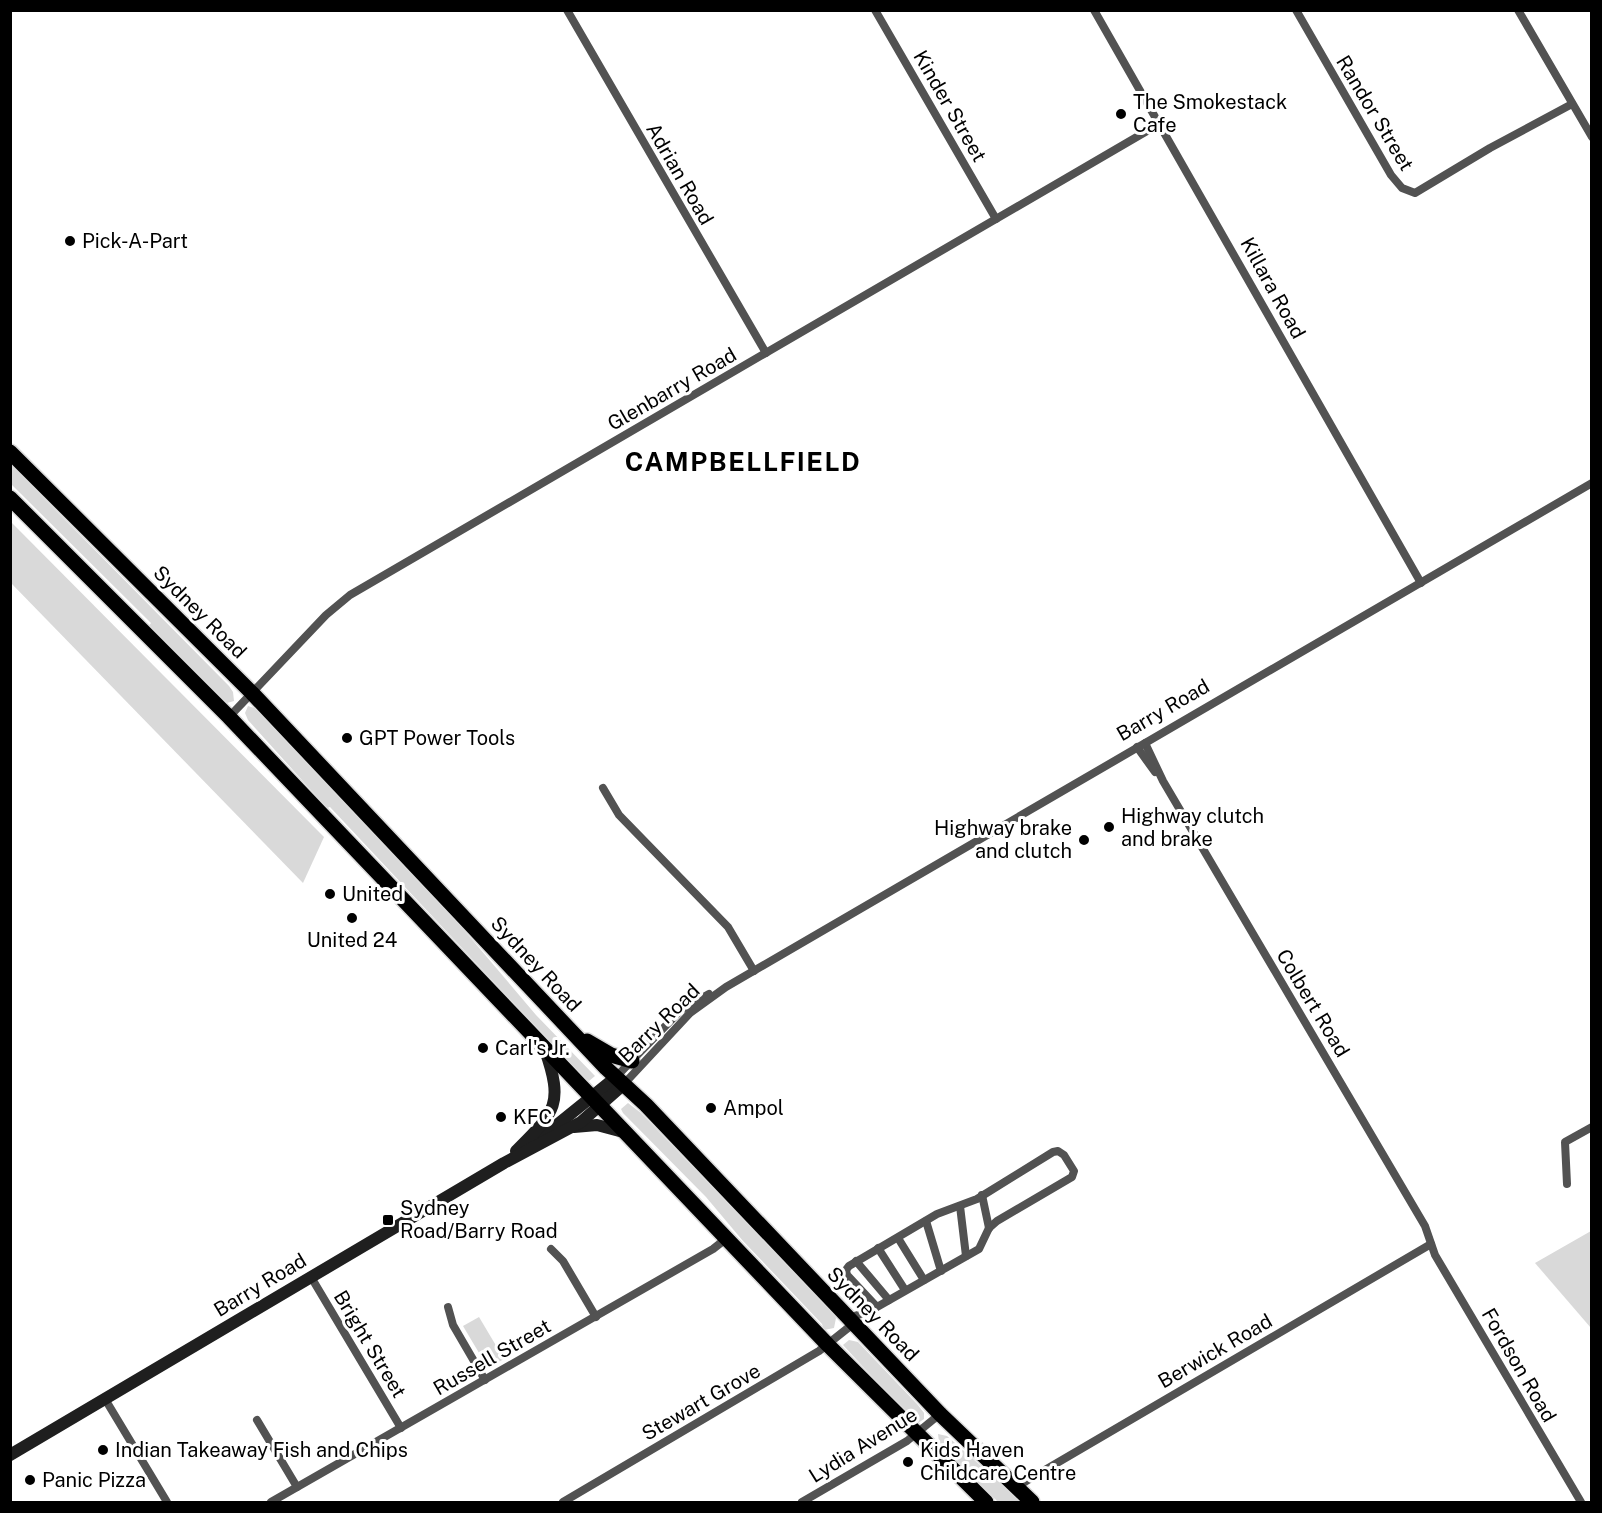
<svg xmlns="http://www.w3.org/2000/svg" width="1602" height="1513" font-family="'Public Sans',sans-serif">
<rect width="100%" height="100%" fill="#fff"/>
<g fill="#d9d9d9">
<polygon points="10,464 229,686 233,692 234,701 227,703 149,626 151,623 11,484"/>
<polygon points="11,522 324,837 303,883 11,583"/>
<polygon points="248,706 258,709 447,910 536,1015 595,1076 589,1081 580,1074 330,807 327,808 248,720 245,713"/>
<polygon points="628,1103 641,1113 833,1313 836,1318 834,1328 824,1330 822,1324 743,1241 706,1197 623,1113 621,1109"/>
<polygon points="1591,1231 1591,1328 1535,1263"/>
<polygon points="479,1317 504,1359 488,1368 463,1326"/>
<polygon points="849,1340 858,1342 918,1405 924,1413 924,1419 918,1423 913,1421 843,1345"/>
<polygon points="938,1434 947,1436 1022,1502 998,1502 939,1442"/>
</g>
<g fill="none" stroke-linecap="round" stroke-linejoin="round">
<defs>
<g id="highway">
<polyline points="10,452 252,693 606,1068 646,1105 940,1414 1032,1502"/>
<polyline points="10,498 229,717 828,1345 986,1502"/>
<polyline points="587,1041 611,1055 632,1061"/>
</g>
</defs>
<use href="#highway" stroke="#dbdbdb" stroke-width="18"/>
<g stroke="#525252" stroke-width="8">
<polyline points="567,10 766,353"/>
<polyline points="875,10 996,219"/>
<polyline points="1094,10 1421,583"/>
<polyline points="1296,10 1391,175 1402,188 1415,193 1490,148 1572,104"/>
<polyline points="1518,10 1592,137"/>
<polyline points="229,717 326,615 350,595 1159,124"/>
<polyline points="1145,743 1163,781 1425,1226 1435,1255 1581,1502"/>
<polyline points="1137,747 1155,772"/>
<polyline points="603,788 619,815 728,927 754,971"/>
<polyline points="615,1078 681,1010 709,994"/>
<polyline points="623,1085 690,1013 726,987 1592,483"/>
<polyline points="1567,1184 1565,1142 1592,1127"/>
<polyline points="982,1195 989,1228"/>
<polyline points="960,1206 966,1256"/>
<polyline points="926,1221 941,1271"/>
<polyline points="898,1238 924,1280"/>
<polyline points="878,1248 905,1290"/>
<polyline points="551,1249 563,1261 596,1317"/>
<polyline points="856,1261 889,1300"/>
<polyline points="311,1277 401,1428"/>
<polyline points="448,1307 453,1325 485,1380"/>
<polyline points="848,1319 877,1307 979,1249 989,1228 997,1221 1072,1177 1074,1171 1064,1155 1058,1151 1053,1152 977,1199 937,1214 849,1266 846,1270 847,1275 877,1307"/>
<polyline points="105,1399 167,1502"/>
<polyline points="257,1420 297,1487"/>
<polyline points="1016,1487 1431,1244"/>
<polyline points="271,1502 713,1249 727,1238"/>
<polyline points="563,1502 819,1351 853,1324"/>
<polyline points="802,1502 907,1441 940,1414"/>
</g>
<g stroke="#1f1f1f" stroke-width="12">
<polyline points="574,1127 597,1125 627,1133"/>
<polyline points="537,1141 615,1078"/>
<path d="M516,1151C555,1112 564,1105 545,1050"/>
<polyline points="10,1455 504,1163 581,1122 623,1085"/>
</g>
<use href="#highway" stroke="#000" stroke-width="15"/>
</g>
<g fill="#000" stroke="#fff" stroke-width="2">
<circle cx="1121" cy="114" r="6"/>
<circle cx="70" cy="241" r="6"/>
<circle cx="347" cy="738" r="6"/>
<circle cx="1109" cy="827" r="6"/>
<circle cx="1084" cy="840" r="6"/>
<circle cx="330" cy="894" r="6"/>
<circle cx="352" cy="918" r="6"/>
<circle cx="483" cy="1048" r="6"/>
<circle cx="711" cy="1108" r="6"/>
<circle cx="501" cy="1117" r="6"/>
<rect x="382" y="1214" width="12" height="12" rx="3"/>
<circle cx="103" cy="1450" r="6"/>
<circle cx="908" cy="1462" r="6"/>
<circle cx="30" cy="1480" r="6"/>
</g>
<g text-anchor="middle" stroke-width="6" stroke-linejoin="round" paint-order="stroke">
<g font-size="20" fill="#000" stroke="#fff" text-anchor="start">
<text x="1133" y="109">The Smokestack<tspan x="1133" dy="23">Cafe</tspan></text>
<text x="82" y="248">Pick-A-Part</text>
<text x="359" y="745">GPT Power Tools</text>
<text x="1121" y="823">Highway clutch<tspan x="1121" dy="23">and brake</tspan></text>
<text x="1072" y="835" text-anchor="end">Highway brake<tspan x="1072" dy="23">and clutch</tspan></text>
<text x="342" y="901">United</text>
<text x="352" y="947" text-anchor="middle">United 24</text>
<text x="495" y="1055">Carl's Jr.</text>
<text x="723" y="1115">Ampol</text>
<text x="513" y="1124">KFC</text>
<text x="400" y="1215">Sydney<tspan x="400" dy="23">Road/Barry Road</tspan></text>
<text x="115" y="1457">Indian Takeaway Fish and Chips</text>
<text x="920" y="1457">Kids Haven<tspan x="920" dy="23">Childcare Centre</tspan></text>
<text x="42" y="1487">Panic Pizza</text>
</g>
<g font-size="20" fill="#000" stroke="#fff">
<text transform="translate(950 106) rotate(60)" y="7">Kinder Street</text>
<text transform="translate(1375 113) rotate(59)" y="7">Randor Street</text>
<text transform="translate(680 174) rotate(60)" y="7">Adrian Road</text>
<text transform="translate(1273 288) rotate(61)" y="7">Killara Road</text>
<text transform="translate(672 389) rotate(-30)" y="7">Glenbarry Road</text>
<text transform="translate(200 612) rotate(45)" y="7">Sydney Road</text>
<text transform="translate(1163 710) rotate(-30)" y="7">Barry Road</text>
<text transform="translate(536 964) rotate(47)" y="7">Sydney Road</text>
<text transform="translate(1313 1003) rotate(59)" y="7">Colbert Road</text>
<text transform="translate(659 1023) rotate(-44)" y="7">Barry Road</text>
<text transform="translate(260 1285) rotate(-31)" y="7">Barry Road</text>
<text transform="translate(873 1314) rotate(46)" y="7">Sydney Road</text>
<text transform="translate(370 1344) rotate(59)" y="7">Bright Street</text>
<text transform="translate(1215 1351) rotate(-30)" y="7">Berwick Road</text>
<text transform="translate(492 1357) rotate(-30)" y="7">Russell Street</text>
<text transform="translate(1519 1365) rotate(60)" y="7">Fordson Road</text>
<text transform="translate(701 1402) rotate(-30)" y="7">Stewart Grove</text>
<text transform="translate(863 1445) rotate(-32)" y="7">Lydia Avenue</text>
</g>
<g font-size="26" font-weight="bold" letter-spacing="1.5" fill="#000" stroke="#fff">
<text x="743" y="471">CAMPBELLFIELD</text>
</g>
</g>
<rect width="1602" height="1513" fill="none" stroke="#000000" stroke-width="24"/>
</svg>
